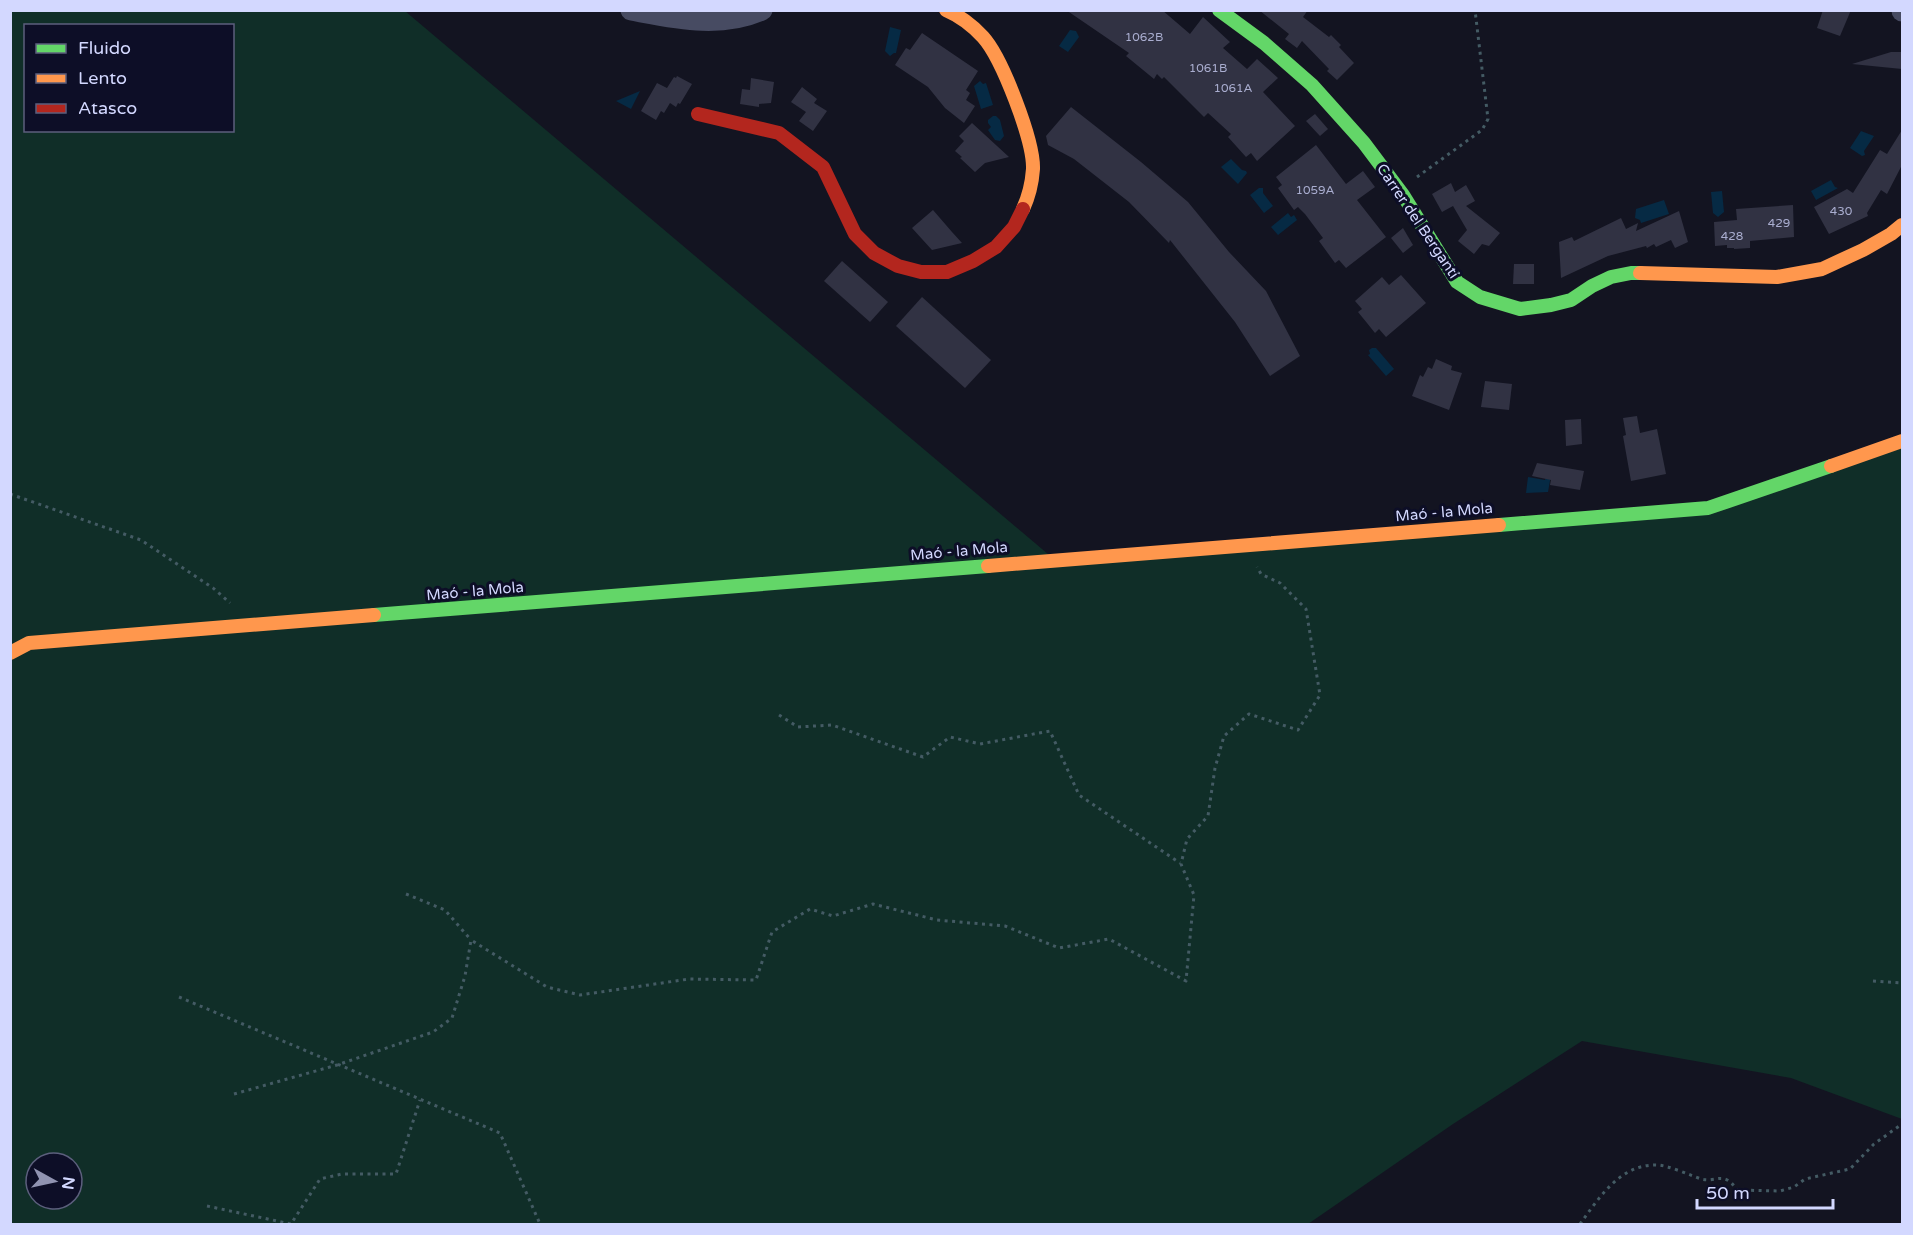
<svg xmlns="http://www.w3.org/2000/svg" width="1913" height="1235" font-family="'Varela Round',sans-serif">
<rect width="100%" height="100%" fill="#131421"/>
<path fill="#102e28" fill-rule="evenodd" d="M10,11H405L1055,560L1708,508L1902,441V1119L1791,1078L1582,1041L1453,1124L1308,1224H11ZM26,26H232V130H26ZM36,1163H72V1199H36Z"/>
<g fill="#062a44">
<polygon points="890,27 901,30 896,53 894,53 890,56 885,51"/>
<polygon points="1070,30 1076,31 1079,37 1068,52 1059,46"/>
<polygon points="980,81 983,84 986,83 993,105 981,109 974,86"/>
<polygon points="640,91 631,109 616,101"/>
<polygon points="993,116 996,116 1000,120 1004,136 1000,141 995,140 988,130 991,127 988,123 988,120"/>
<polygon points="1861,131 1874,136 1864,151 1865,155 1862,156 1850,148"/>
<polygon points="1231,159 1242,170 1246,171 1247,173 1238,184 1221,167"/>
<polygon points="1831,180 1835,187 1838,188 1816,200 1811,191"/>
<polygon points="1259,188 1263,188 1263,193 1273,206 1264,213 1250,195"/>
<polygon points="1722,191 1724,212 1718,217 1713,213 1711,192"/>
<polygon points="1664,200 1669,214 1641,223 1640,220 1635,218 1636,209"/>
<polygon points="1288,213 1291,217 1294,215 1297,220 1278,235 1271,227"/>
<polygon points="1372,348 1376,348 1394,369 1386,376 1368,355 1370,354 1369,350"/>
<polygon points="1547,472 1551,475 1548,492 1526,493 1528,477 1545,480"/>
</g>
<g fill="#313243">
<polygon points="1066,10 1162,10 1190,34 1203,17 1230,42 1223,48 1247,69 1257,59 1278,78 1263,92 1295,126 1257,161 1251,153 1246,157 1228,137 1231,134 1208,113 1204,117 1164,77 1162,79 1157,74 1154,79 1126,56 1129,53"/>
<polygon points="1259,10 1308,10 1303,17 1329,37 1331,35 1341,45 1339,47 1354,63 1337,80 1327,71 1329,69 1302,41 1297,48 1285,39 1289,34"/>
<polygon points="1823,10 1851,10 1840,36 1817,28"/>
<polygon points="922,33 978,71 966,90 970,93 966,100 975,106 964,123 945,108 928,87 895,65 906,48 910,50"/>
<polygon points="1891,52 1902,52 1902,69 1852,64"/>
<polygon points="677,76 692,84 680,104 678,103 676,107 670,103 664,113 661,111 656,120 641,111 657,83 667,88 674,77 676,78"/>
<polygon points="751,78 774,82 771,103 759,104 759,107 740,104 742,89 750,90"/>
<polygon points="802,87 817,99 814,103 827,111 813,131 799,121 806,112 791,102"/>
<polygon points="1071,107 1141,162 1188,202 1229,252 1266,291 1300,356 1270,376 1235,322 1170,240 1169,243 1129,202 1074,159 1048,145 1046,136"/>
<polygon points="1315,114 1328,129 1320,136 1306,121"/>
<polygon points="972,123 1009,157 985,163 975,172 960,158 962,157 955,151 964,141 959,136"/>
<polygon points="1902,130 1902,165 1887,194 1881,190 1867,213 1868,216 1829,234 1814,207 1847,189 1853,193 1880,150 1887,154"/>
<polygon points="1316,145 1346,184 1363,171 1375,187 1357,200 1386,237 1346,268 1339,260 1335,263 1319,241 1323,238 1305,214 1298,207 1294,210 1278,188 1282,185 1276,177"/>
<polygon points="1451,183 1455,192 1466,185 1475,201 1466,206 1500,233 1489,246 1482,244 1474,254 1458,241 1467,230 1453,206 1442,212 1432,194"/>
<polygon points="1793,205 1794,237 1750,241 1750,248 1734,249 1734,248 1727,248 1727,245 1715,246 1714,222 1737,220 1736,209"/>
<polygon points="933,210 952,232 962,243 932,250 912,228"/>
<polygon points="1679,211 1688,242 1675,248 1671,240 1656,247 1654,244 1647,248 1646,246 1608,256 1561,278 1559,242 1572,237 1574,241 1621,218 1626,229 1638,223 1636,231"/>
<polygon points="1403,228 1413,245 1403,253 1391,238"/>
<polygon points="842,261 888,302 870,322 824,281"/>
<polygon points="1514,264 1534,264 1534,284 1513,284"/>
<polygon points="1401,275 1426,303 1386,337 1379,329 1375,333 1367,323 1358,312 1362,309 1355,301 1382,277 1389,285"/>
<polygon points="922,297 991,360 965,388 896,326"/>
<polygon points="1436,359 1452,366 1451,370 1462,373 1449,410 1412,396 1420,375 1423,377 1428,367 1432,369"/>
<polygon points="1485,381 1512,384 1509,410 1481,407"/>
<polygon points="1637,416 1640,433 1657,429 1666,474 1631,481 1623,436 1626,435 1623,418"/>
<polygon points="1581,419 1582,444 1566,446 1565,420"/>
<polygon points="1537,463 1584,471 1580,490 1550,485 1551,480 1532,476"/>
</g>
<g fill="none" stroke-linecap="round" stroke-linejoin="round">
<g stroke="#445b64" stroke-width="3" stroke-dasharray="3 4.5" stroke-linecap="butt">
<polyline points="1417,177 1482,130 1488,119 1475,10"/>
<polyline points="10,494 141,540 213,588 230,603"/>
<polyline points="779,715 798,727 832,725 923,757 950,737 980,744 1050,731 1079,795 1180,863"/>
<polyline points="406,894 445,910 471,940"/>
<polyline points="1873,981 1902,983"/>
<polyline points="179,997 500,1133 540,1224"/>
<polyline points="234,1094 337,1065 433,1032 452,1018 465,976 471,940 547,987 580,995 689,979 756,980 772,932 810,909 833,916 873,904 937,920 1005,926 1059,948 1109,939 1186,981 1194,895 1181,864 1187,839 1208,816 1215,768 1224,736 1249,714 1298,730 1320,695 1306,609 1280,583 1261,574 1257,567"/>
<polyline points="207,1206 291,1224 320,1179 342,1174 396,1174 420,1100"/>
<path d="M1580,1224C1599,1198 1620,1164 1657,1165C1667,1165 1690,1175 1701,1179C1716,1183 1724,1170 1737,1190L1780,1191L1794,1187L1805,1179L1850,1169L1874,1144L1902,1124"/>
</g>
<g stroke="#474b62" stroke-width="21">
<path d="M631,10C674,18 720,29 762,10"/>
<polyline points="1902,10 1902,11"/>
</g>
<g stroke="#63d668" stroke-width="14">
<polyline points="1219,10 1264,43 1312,85 1364,143 1403,195 1457,282 1480,297 1520,309 1551,305 1571,300 1592,286 1611,277 1631,273 1640,273"/>
<polyline points="1499,525 1708,508 1831,466"/>
<polyline points="374,615 988,566"/>
</g>
<g stroke="#ff974d" stroke-width="14">
<path d="M946,10C960,16 972,25 983,37C1002,58 1034,141 1033,169C1032,183 1029,196 1023,209"/>
<polyline points="1640,273 1777,277 1822,269 1863,250 1891,234 1902,225"/>
<polyline points="1831,466 1902,441"/>
<polyline points="988,566 1499,525"/>
<polyline points="10,653 29,643 374,615"/>
</g>
<polyline stroke="#b3261e" stroke-width="14" points="698,114 779,133 823,167 855,234 874,253 898,266 921,272 947,272 973,261 996,247 1014,227 1023,209"/>
</g>
<g text-anchor="middle" stroke-width="6" stroke-linejoin="round" paint-order="stroke">
<g font-size="12" fill="#aaaed0">
<text x="1144" y="41">1062B</text>
<text x="1208" y="72">1061B</text>
<text x="1233" y="92">1061A</text>
<text x="1315" y="194">1059A</text>
<text x="1841" y="215">430</text>
<text x="1779" y="227">429</text>
<text x="1732" y="240">428</text>
</g>
<g font-size="15" fill="#d3d8ff" stroke="#0d0e27">
<text transform="translate(1418 221) rotate(56)" y="5">Carrer del Bergantí</text>
<text transform="translate(1444 512) rotate(-5)" y="5">Maó - la Mola</text>
<text transform="translate(959 551) rotate(-5)" y="5">Maó - la Mola</text>
<text transform="translate(475 591) rotate(-5)" y="5">Maó - la Mola</text>
</g>
</g>
<rect width="1913" height="1235" fill="none" stroke="#d3d8ff" stroke-width="24"/>
<rect x="24" y="24" width="210" height="108" fill="#0d0e27" stroke="#5c5f7d" stroke-width="1.5"/>
<rect x="36" y="44" width="30" height="9" fill="#63d668" stroke="#5c5f7d" stroke-width="1.5"/>
<text x="78" y="54" font-size="18" fill="#d3d8ff">Fluido</text>
<rect x="36" y="74" width="30" height="9" fill="#ff974d" stroke="#5c5f7d" stroke-width="1.5"/>
<text x="78" y="84" font-size="18" fill="#d3d8ff">Lento</text>
<rect x="36" y="104" width="30" height="9" fill="#b3261e" stroke="#5c5f7d" stroke-width="1.5"/>
<text x="78" y="114" font-size="18" fill="#d3d8ff">Atasco</text>
<g transform="translate(54 1181) rotate(98)"><circle r="28" fill="#0d0e27" stroke="#5c5f7d" stroke-width="1.5"/>
<path d="M0-4.5L10 22L0 15L-10 22Z" fill="#9093b1"/>
<text y="-9" font-size="16" font-weight="bold" text-anchor="middle" fill="#d3d8ff">N</text>
</g>
<path d="M1697 1199v9h136v-9" fill="none" stroke="#d3d8ff" stroke-width="3"/>
<text x="1706" y="1199" font-size="18" fill="#d3d8ff" stroke="#0d0e27" stroke-width="4.5" paint-order="stroke">50 m</text>
</svg>
